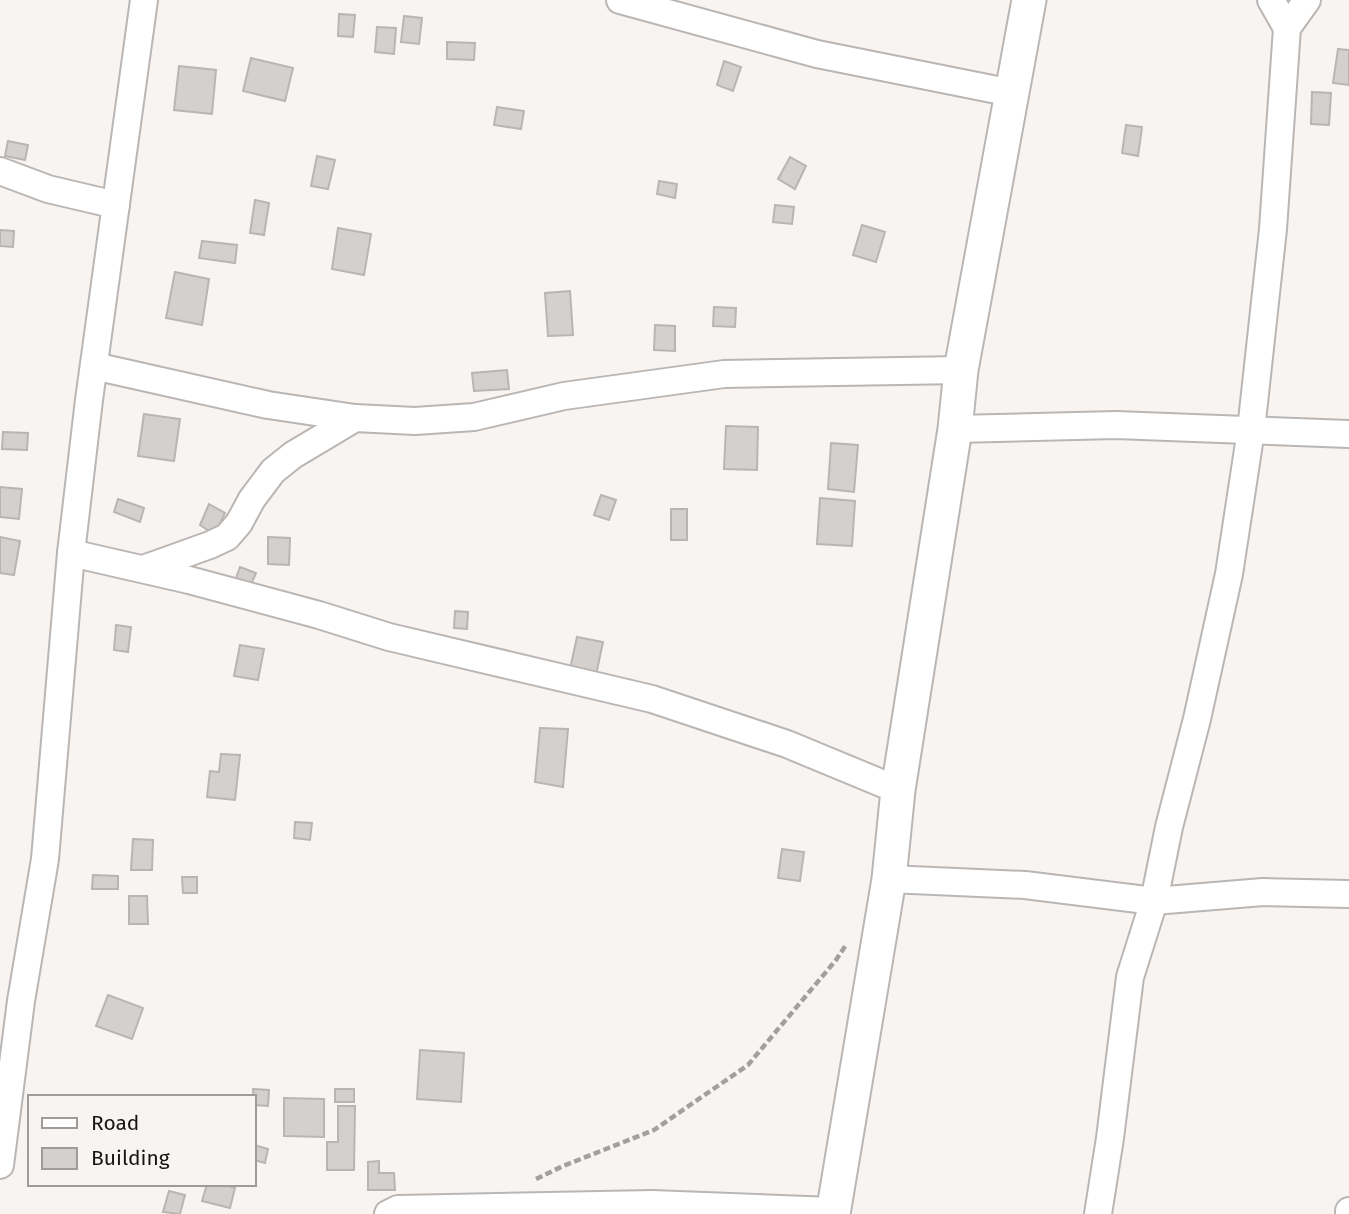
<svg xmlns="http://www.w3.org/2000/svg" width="1349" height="1214" font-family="'Fira Sans',sans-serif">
<rect width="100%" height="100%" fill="#f8f4f2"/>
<g fill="#d4d0ce" stroke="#b9b5b3" stroke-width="2">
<polygon points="339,14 355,15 353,37 338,36"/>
<polygon points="404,16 422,18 419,44 401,42"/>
<polygon points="377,27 396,28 394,54 375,52"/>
<polygon points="447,42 475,43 474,60 447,59"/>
<polygon points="1338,49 1349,50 1349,85 1333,83"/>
<polygon points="251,58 293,68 285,101 243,91"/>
<polygon points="724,61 741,67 733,91 717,85"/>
<polygon points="179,66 216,70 212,114 174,110"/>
<polygon points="1312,92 1331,93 1329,125 1311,124"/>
<polygon points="497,107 524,111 521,129 494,125"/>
<polygon points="1126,125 1142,127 1138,156 1122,153"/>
<polygon points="8,141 28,145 25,160 5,156"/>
<polygon points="317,156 335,160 328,189 311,186"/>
<polygon points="790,157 806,166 795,189 778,179"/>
<polygon points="659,181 677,184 675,198 657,194"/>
<polygon points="255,200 269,203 264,235 250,233"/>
<polygon points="775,205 794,207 792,224 773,222"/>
<polygon points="862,225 885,232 876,262 853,255"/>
<polygon points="338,228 371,234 364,275 332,269"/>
<polygon points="0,230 14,231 13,247 0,246"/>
<polygon points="202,241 237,245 235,263 199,258"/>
<polygon points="175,272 209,279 202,325 166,318"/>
<polygon points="570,291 573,335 548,336 545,293"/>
<polygon points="714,307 736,308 735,327 713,326"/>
<polygon points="655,325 675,326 675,351 654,350"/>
<polygon points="507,370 509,389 474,391 472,373"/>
<polygon points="144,414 180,419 174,461 138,456"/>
<polygon points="726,426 758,427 757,470 724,469"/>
<polygon points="3,432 28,433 27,450 2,449"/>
<polygon points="831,443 858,445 854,492 828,489"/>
<polygon points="0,487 22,489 19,519 0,517"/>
<polygon points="601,495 616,500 609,520 594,515"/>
<polygon points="820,498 855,501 852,546 817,544"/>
<polygon points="118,499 144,508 140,522 114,512"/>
<polygon points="209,504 225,513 215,535 200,525"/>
<rect x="671" y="509" width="16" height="31"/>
<polygon points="0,537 20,541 14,575 0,573"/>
<polygon points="268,537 290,538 289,565 268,564"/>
<polygon points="240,567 256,573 250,587 235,581"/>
<polygon points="455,611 468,612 467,629 454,628"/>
<polygon points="116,625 131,627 128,652 114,650"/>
<polygon points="577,637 603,642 596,675 570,669"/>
<polygon points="240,645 264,649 258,680 234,676"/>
<polygon points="540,728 568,729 563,787 535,782"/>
<polygon points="221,754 240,755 235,800 207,797 210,771 219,772"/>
<polygon points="295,822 312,823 310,840 294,838"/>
<polygon points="133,839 153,840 152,870 131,870"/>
<polygon points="782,849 804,852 800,881 778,878"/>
<polygon points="93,875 118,876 118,889 92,889"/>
<polygon points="182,877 197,877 197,893 183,893"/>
<polygon points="129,896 147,896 148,924 129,924"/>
<polygon points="108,995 143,1008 132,1039 96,1026"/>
<polygon points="420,1050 464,1053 461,1102 417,1099"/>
<polygon points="253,1089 269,1090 268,1106 254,1105"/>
<rect x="335" y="1089" width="19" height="13"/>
<polygon points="284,1098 324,1099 324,1137 284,1136"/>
<polygon points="338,1106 355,1106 354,1170 327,1170 327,1142 338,1142"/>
<polygon points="254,1145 268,1149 265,1163 254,1160"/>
<polygon points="379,1161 379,1173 394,1173 395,1190 368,1190 368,1162"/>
<polygon points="207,1184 223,1184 235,1188 230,1208 202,1201"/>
<polygon points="169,1191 185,1195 180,1214 163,1212"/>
</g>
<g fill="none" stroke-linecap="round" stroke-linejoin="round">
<defs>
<g id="minor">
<polyline points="620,0 817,54 1012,93"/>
<polyline points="1271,0 1287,28"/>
<polyline points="0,171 48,189 116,205"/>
<polyline points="94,366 268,405 355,418 415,421 474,417 564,396 724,374 961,370"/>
<polyline points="955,429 1116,425 1349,434"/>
<polyline points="71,553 189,580 319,615 389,637 652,699 787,744 898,790"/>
<polyline points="143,569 210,545 227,537 239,523 252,499 273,471 293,455 355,418"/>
<polyline points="889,879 1025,885 1154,901 1263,892 1349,894"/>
<polyline points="0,1165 21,1001 45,859 71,553 89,400 144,0"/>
<polyline points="388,1214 398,1209 652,1204 833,1211"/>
<polyline points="1098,1214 1110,1138 1130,977 1154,901 1169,827 1197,719 1229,574 1251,430 1273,229 1287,28 1307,0"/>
<polyline points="1349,1214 1349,1211"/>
</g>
<polyline id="tertiary" points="833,1214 889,879 898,790 955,429 961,370 1029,0"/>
</defs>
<use href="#minor" stroke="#bab6b4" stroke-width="30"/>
<use href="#tertiary" stroke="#bab6b4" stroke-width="37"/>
<polyline stroke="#a29f9d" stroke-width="4.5" stroke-dasharray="7 3.5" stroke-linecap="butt" points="536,1179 563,1166 654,1130 748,1065 836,960 846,945"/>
<use href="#minor" stroke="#fff" stroke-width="26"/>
<use href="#tertiary" stroke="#fff" stroke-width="33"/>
</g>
<rect x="28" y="1095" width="228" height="91" fill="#f8f4f2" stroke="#9e9b99" stroke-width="2"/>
<rect x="42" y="1118" width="35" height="10" fill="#ffffff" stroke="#9e9b99" stroke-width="2"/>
<text x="91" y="1130" font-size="21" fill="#161514">Road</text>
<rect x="42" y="1148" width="35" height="21" fill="#d4d0ce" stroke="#9e9b99" stroke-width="2"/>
<text x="91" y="1165" font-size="21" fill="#161514">Building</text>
</svg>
